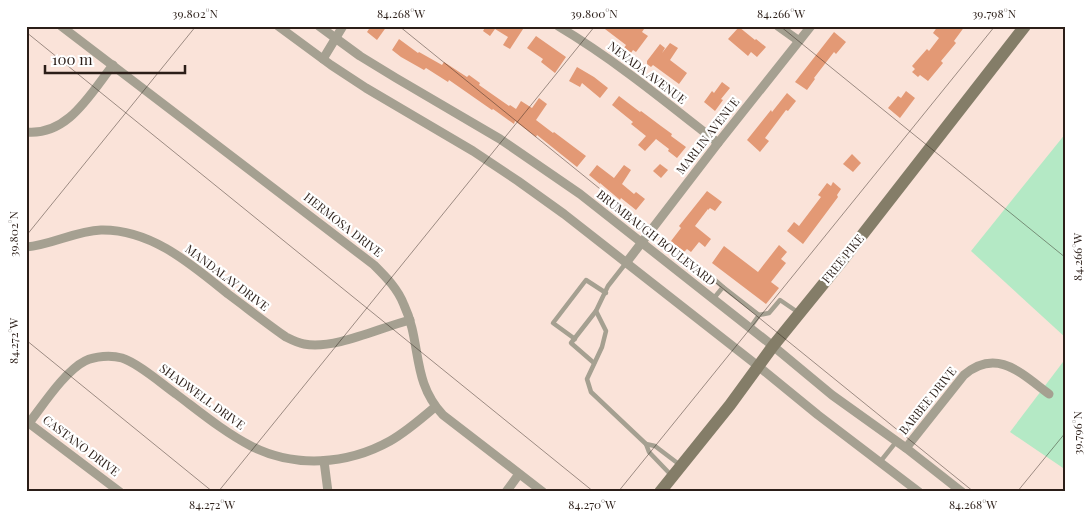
<svg xmlns="http://www.w3.org/2000/svg" width="1092" height="518" font-family="'Playfair Display',serif">
<rect width="100%" height="100%" fill="#fae3d9"/>
<g fill="#b4e9c5">
<polygon points="1066,133 1066,338 971,251"/>
<polygon points="1066,358 1066,470 1010,432"/>
</g>
<g fill="#e39975">
<polygon points="371,26 387,26 377,40 367,32"/>
<polygon points="486,26 525,26 510,49 503,45 508,37 495,29 490,36 483,31"/>
<polygon points="601,26 646,26 642,32 648,36 636,52 633,50 631,53 624,48 626,45"/>
<polygon points="938,26 942,26 946,29 949,26 965,26 954,41 956,43 941,61 943,63 928,81 920,75 918,77 912,72 915,69 912,66 927,49 929,51 939,38 933,33"/>
<polygon points="739,27 755,40 756,39 766,47 757,57 751,52 748,56 728,39"/>
<polygon points="834,32 846,42 836,54 834,52 814,78 815,79 807,90 795,82"/>
<polygon points="536,36 566,57 555,73 541,62 543,59 527,48"/>
<polygon points="399,39 418,53 419,52 442,65 444,62 467,77 469,75 480,83 479,85 509,106 510,105 516,109 521,101 532,108 539,98 547,104 536,120 553,133 554,132 586,156 577,167 537,135 536,137 515,121 514,124 493,109 492,110 449,80 448,82 426,68 424,70 401,57 392,50"/>
<polygon points="670,43 678,48 670,60 687,73 679,84 653,65 651,67 647,64 647,61 660,44 665,48 662,53"/>
<polygon points="577,67 594,77 608,88 600,98 582,83 580,87 569,81"/>
<polygon points="722,82 730,88 721,99 723,100 715,111 704,102 712,91 714,93"/>
<polygon points="906,91 915,98 900,118 888,108 898,96 901,98"/>
<polygon points="787,93 796,101 788,111 786,110 765,138 769,141 760,152 747,140 771,110 772,112"/>
<polygon points="619,96 640,112 641,111 661,126 672,134 671,136 686,147 677,158 668,151 669,149 656,139 645,151 638,145 646,136 631,124 633,122 612,105"/>
<polygon points="852,154 861,163 853,172 843,164"/>
<polygon points="660,164 668,170 661,178 653,171"/>
<polygon points="597,165 614,178 624,165 631,170 622,184 634,194 636,192 645,199 636,210 621,198 620,200 600,183 600,184 589,175"/>
<polygon points="833,182 841,189 837,195 838,197 803,244 787,231 794,222 799,226 821,197 818,195 827,183 831,186"/>
<polygon points="707,191 722,202 715,211 710,208 708,210 708,209 695,226 711,239 705,247 699,242 691,252 687,249 684,252 671,241 681,228 679,226"/>
<polygon points="779,245 787,252 781,259 786,263 771,282 779,288 766,304 712,263 724,246 758,272"/>
</g>
<g fill="none" stroke-linecap="round" stroke-linejoin="round">
<g stroke="#a5a091" stroke-width="4.5">
<polyline points="626,263 608,286 596,311 606,331 602,347 587,379 591,392 646,444"/>
<polyline points="708,274 723,287"/>
<polyline points="714,298 723,287 759,315 750,328"/>
<polyline points="759,315 769,313 780,300 799,313"/>
<polyline points="575,339 553,323 586,280 606,293"/>
<polyline points="594,363 571,343 596,311"/>
<polyline points="880,462 896,442"/>
<polyline points="672,476 649,452 646,444 655,446 680,465"/>
</g>
<g stroke="#a5a091" stroke-width="9">
<path d="M61,26L374,265C386,277 398,289 404,305C422,343 411,381 443,415L543,492"/>
<polyline points="278,26 331,65 366,88 473,151 518,181 564,214 758,366 818,415 919,492"/>
<polyline points="319,26 360,56 396,78 500,139 580,194 773,346 832,395 906,448 962,492"/>
<path d="M558,26C615,60 666,102 718,143"/>
<polyline points="778,26 799,41"/>
<polyline points="323,59 343,26"/>
<path d="M26,132C68,136 90,94 113,65"/>
<path d="M26,247C52,245 75,231 101,230C151,229 191,264 228,294C247,308 266,323 286,337C292,340 298,343 304,344C334,350 379,328 410,320"/>
<polyline points="626,263 718,143 811,26"/>
<polyline points="26,421 120,492"/>
<path d="M29,423C43,405 65,371 85,361C95,356 111,355 122,358C138,363 162,384 176,394C200,412 224,432 251,446C294,468 347,465 390,441C406,432 421,419 435,407"/>
<path d="M906,448L964,375C997,347 1022,374 1049,394"/>
<polyline points="324,461 328,492"/>
<polyline points="506,492 519,474"/>
</g>
<polyline stroke="#847d68" stroke-width="12" points="660,492 730,405 773,346 842,261 1025,26"/>
</g>
<path fill="none" stroke="#2b1e18" stroke-width="1" stroke-opacity="0.45" d="M399,26L974,492M780,26L1066,258M26,32L594,492M26,236L196,26M26,340L213,492M218,492L595,26M618,492L995,26M1017,492L1066,432"/>
<g text-anchor="middle" stroke-width="4.5" stroke-linejoin="round" paint-order="stroke">
<g font-size="12" fill="#2b1e18" stroke="#fff">
<text transform="translate(647 73) rotate(37)" y="4">NEVADA AVENUE</text>
<text transform="translate(708 136) rotate(-52)" y="4">MARLIN AVENUE</text>
<text transform="translate(343 225) rotate(38)" y="4">HERMOSA DRIVE</text>
<text transform="translate(656 238) rotate(38)" y="4">BRUMBAUGH BOULEVARD</text>
<text transform="translate(843 259) rotate(-51)" y="4">FREE PIKE</text>
<text transform="translate(227 278) rotate(37)" y="4">MANDALAY DRIVE</text>
<text transform="translate(202 397) rotate(36)" y="4">SHADWELL DRIVE</text>
<text transform="translate(928 401) rotate(-51)" y="4">BARBEE DRIVE</text>
<text transform="translate(81 446) rotate(37)" y="4">CASTANO DRIVE</text>
</g>
</g>
<rect width="1092" height="518" fill="none" stroke="#ffffff" stroke-width="55"/>
<path d="M45 65v8h140v-8" fill="none" stroke="#2b1e18" stroke-width="2.5"/>
<text x="52" y="65" font-size="15" fill="#2b1e18" stroke="#ffffff" stroke-width="4" paint-order="stroke">100 m</text>
<rect x="28" y="28" width="1036" height="462" fill="none" stroke="#2b1e18" stroke-width="2"/>
<g font-size="12" text-anchor="middle" fill="#2b1e18">
<text x="195" y="18">39.802°N</text>
<text x="401" y="18">84.268°W</text>
<text x="594" y="18">39.800°N</text>
<text x="781" y="18">84.266°W</text>
<text x="994" y="18">39.798°N</text>
<text transform="translate(14 234) rotate(-90)" y="4">39.802°N</text>
<text transform="translate(1078 257) rotate(-90)" y="4">84.266°W</text>
<text transform="translate(14 341) rotate(-90)" y="4">84.272°W</text>
<text transform="translate(1078 433) rotate(-90)" y="4">39.796°N</text>
<text x="212" y="509">84.272°W</text>
<text x="592" y="509">84.270°W</text>
<text x="973" y="509">84.268°W</text>
</g>
</svg>
